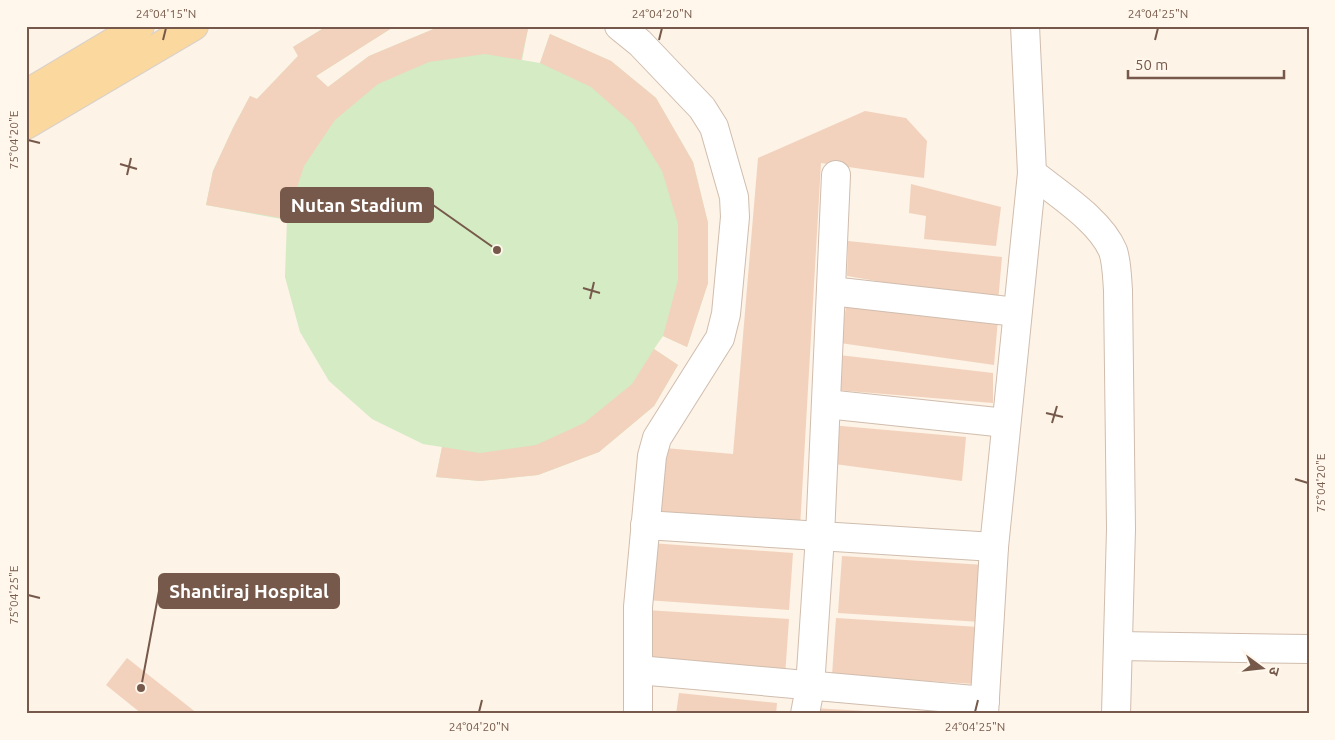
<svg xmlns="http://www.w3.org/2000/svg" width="1335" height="740" font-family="Ubuntu,'Noto Sans Devanagari',sans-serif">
<rect width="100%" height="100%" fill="#fdf3e6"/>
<polygon fill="#d4ebc4" points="327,26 395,26 316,76 328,87 369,56 436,28 503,26 528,29 522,60 540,63 550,34 611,61 656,98 693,162 708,223 708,283 687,347 663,336 654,349 678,365 654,406 599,452 538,475 480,481 436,477 442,447 423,444 372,419 329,381 300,332 285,277 287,220 206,205 213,171 233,128 250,96 257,99 298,56 293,47"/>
<g fill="#f2d2bd">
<polygon points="327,26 395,26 316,76 328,87 369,56 436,28 503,26 528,29 521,60 485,54 429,62 378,84 335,120 304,166 287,219 206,205 213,171 233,128 250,96 257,99 298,56 293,47"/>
<polygon points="550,34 611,61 656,98 693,162 708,223 708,283 687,347 663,336 678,280 678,224 662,171 633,124 591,87 540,63"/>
<polygon points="865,111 906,118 927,141 924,178 821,163 800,528 660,515 665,448 733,454 758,158"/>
<polygon points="911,184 1001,207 996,246 924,239 926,216 909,213"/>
<polygon points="848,241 1002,257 998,302 847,276"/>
<polygon points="846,307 998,319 994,365 840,343"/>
<polygon points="654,349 678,365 654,406 599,452 538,475 480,481 436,477 442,447 480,453 536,445 584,423 632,384"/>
<polygon points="839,355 993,373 993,403 836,390"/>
<polygon points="830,425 966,437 962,481 827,463"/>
<polygon points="650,543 793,553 789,610 646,600"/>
<polygon points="842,556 985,565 981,622 838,613"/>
<polygon points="646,610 789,619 785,676 642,667"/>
<polygon points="836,618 979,627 975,684 832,675"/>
<polygon points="127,658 198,714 142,714 106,685"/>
<polygon points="679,693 777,703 776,714 676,714"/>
<polygon points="813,708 882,712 882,714 812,714"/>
</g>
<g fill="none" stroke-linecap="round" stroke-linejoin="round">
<defs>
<g id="minor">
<polyline points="619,26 640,43 702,108 714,127 734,197 735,217 726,314 720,338 657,438 652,456 638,607 638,714"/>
<path d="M1032,173C1058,194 1100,220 1113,251C1117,263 1117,278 1118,290L1121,529L1116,714"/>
<polyline points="831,291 1017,312"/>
<polyline points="826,404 1006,423"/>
<polyline points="645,525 994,547"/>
<polyline points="1118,646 1309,649"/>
<polyline points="638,670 985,701"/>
<polyline points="805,714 810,687 820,536 836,175"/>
<polyline points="984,714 994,547 1032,173 1025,26"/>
</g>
<g id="major">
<polyline points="26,94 140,26"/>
<polyline points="26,125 194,26"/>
</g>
</defs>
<use href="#minor" stroke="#d0bdae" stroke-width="30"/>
<use href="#major" stroke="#d9d1cc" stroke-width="30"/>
<use href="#minor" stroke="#fff" stroke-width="28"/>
<use href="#major" stroke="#fbd89e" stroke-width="28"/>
</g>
<path fill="none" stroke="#76594a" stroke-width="2" d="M163,40L166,28M659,40L662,28M1155,40L1158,28M28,140L40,143M120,164L137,169M127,175L131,158M583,288L600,293M590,299L594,282M1046,413L1063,417M1052,423L1057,406M1295,479L1308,483M28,595L40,598M479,712L482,700M975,712L978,700"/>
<path fill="none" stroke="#76594a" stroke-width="2" d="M497 250L433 205M141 688L159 591"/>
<g fill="#76594a" stroke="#fff7ec" stroke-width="2">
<circle cx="497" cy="250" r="5"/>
<circle cx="141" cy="688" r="5"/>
</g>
<g fill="#76594a" stroke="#76594a" stroke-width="2">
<rect x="281" y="188" width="152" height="34" rx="5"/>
<rect x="159" y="574" width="180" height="34" rx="5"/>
</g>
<g font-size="19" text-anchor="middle" font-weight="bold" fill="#fff">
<text x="357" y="212">Nutan Stadium</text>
<text x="249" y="598">Shantiraj Hospital</text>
</g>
<rect width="1335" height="740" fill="none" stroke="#fff7ec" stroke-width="55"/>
<g transform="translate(1262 668) rotate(105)" stroke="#fff7ec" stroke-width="4" paint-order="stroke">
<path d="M0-4L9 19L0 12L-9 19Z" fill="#76594a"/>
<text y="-8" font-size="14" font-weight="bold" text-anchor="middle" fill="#76594a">उ</text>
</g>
<path d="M1128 70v8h156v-8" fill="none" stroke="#76594a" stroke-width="2.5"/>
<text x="1135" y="70" font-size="15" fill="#76594a" stroke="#fff7ec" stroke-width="4" paint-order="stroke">50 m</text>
<rect x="28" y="28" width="1280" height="684" fill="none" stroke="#76594a" stroke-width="2"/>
<g font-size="12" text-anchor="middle" fill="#76594a">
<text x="166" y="18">24°04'15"N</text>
<text x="662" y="18">24°04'20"N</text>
<text x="1158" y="18">24°04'25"N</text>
<text transform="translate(14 140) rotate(-90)" y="4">75°04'20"E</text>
<text transform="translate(1321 483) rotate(-90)" y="4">75°04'20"E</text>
<text transform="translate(14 595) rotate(-90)" y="4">75°04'25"E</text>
<text x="479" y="731">24°04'20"N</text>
<text x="975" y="731">24°04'25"N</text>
</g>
</svg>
